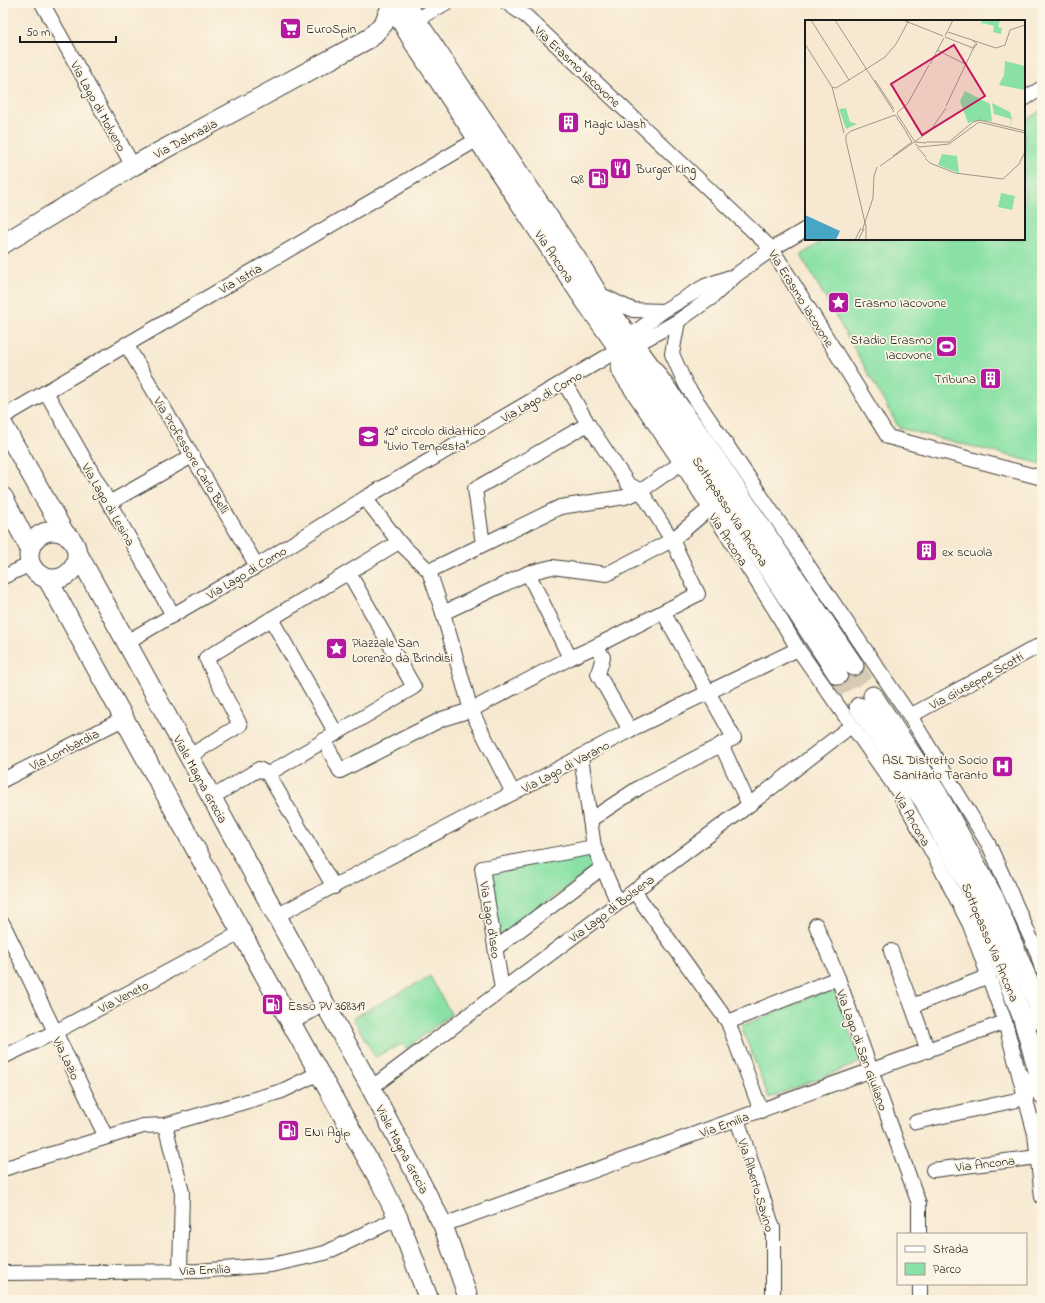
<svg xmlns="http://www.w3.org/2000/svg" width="1045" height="1303" font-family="'Indie Flower',sans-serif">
<rect width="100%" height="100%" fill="#fcf5e5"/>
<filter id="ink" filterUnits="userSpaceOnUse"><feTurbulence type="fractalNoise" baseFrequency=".025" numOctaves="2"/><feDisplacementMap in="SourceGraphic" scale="8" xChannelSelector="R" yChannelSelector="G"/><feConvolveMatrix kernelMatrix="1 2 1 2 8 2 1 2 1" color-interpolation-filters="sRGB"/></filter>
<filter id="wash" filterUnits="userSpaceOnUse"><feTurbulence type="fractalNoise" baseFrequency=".012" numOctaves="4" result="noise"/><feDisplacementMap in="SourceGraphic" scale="16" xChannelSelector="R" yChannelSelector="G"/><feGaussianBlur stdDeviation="0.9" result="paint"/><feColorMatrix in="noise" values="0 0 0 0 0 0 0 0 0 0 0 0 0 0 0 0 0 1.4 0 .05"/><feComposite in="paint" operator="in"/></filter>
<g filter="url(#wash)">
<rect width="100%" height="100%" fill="#f7e9d1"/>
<g fill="#89e1a6" stroke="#527e61">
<polygon points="1042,110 1042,464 899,428 801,255 825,239 1024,239 1024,121"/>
<polygon points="593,851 599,863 503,935 497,933 487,873"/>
<polygon points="430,976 451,1014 406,1049 402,1044 375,1057 353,1018"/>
<polygon points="833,988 861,1062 769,1098 741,1026"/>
</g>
</g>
<g filter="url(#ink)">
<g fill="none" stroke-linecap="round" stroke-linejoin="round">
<g stroke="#d6cab6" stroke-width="19" stroke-dasharray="19 10" stroke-linecap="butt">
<polyline points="854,666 873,696"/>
<polyline points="838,675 859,707"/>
</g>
<defs>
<g id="street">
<polyline points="42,3 133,166"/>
<polyline points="507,3 527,17 772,249 888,437 1042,478"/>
<polyline points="415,20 446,3"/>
<polyline points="1024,99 1042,88"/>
<polyline points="599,294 633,310 663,311 705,286 730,277"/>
<polyline points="678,321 672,354 686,385 910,716 989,845 1037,952 1042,969"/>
<polyline points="633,341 637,331 663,311"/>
<polyline points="126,344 257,566"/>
<polyline points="620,349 618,370 681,463 775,610 798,649 900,794 935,857 970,925 1005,1022 1035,1134 1042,1197"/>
<polyline points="46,392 173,615"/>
<polyline points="3,417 478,139"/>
<polyline points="365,498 399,542 429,571 443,613 471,710 513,793"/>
<polyline points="109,503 192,456"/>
<polyline points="483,544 475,489 588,424"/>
<polyline points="429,571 560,507 625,497 641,491 681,463"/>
<polyline points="528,573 570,658"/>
<polyline points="3,577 31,564"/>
<polyline points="443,613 528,573 552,567 607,574 672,540 709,509"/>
<polyline points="271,619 336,733"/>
<polyline points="125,643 257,566 365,498 620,349 633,341 646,339 678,321 711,298 736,275 772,249 806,229"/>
<polyline points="596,646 603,657 598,674 630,730"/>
<polyline points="910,716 1042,644"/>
<polyline points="324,740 340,771 442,719 471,710 570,658 596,646 698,594 672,540 641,491 628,484 588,424 564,382"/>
<polyline points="721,744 749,805"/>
<polyline points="188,757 240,725 206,658 399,542"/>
<polyline points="581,757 594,847 618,903"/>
<polyline points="268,774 334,887"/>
<polyline points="3,780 125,718"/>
<polyline points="211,798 259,769 268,774 414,687 349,573"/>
<polyline points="590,820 640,787 734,738 663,612"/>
<polyline points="634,891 728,1022 761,1111"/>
<polyline points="276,916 513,793 630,730 798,649"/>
<polyline points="3,924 106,1137"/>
<polyline points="816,925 838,978"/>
<polyline points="496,948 603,867"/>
<polyline points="891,951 912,1006 989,976"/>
<polyline points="502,989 482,868 594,847"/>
<polyline points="912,1006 928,1051"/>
<polyline points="728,1022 838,978 919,1204 919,1234"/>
<polyline points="291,1023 324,1004"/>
<polyline points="3,1057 55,1032 242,932"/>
<polyline points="1020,1074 1042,1097"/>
<polyline points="371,1088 749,805 851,726"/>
<polyline points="737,1119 773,1228 773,1300"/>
<polyline points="916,1122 1026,1098"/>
<polyline points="165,1125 182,1192 180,1271"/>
<polyline points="3,1169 143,1126 165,1125 282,1091 319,1073"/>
<polyline points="933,1170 1038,1157"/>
<polyline points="443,1225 1005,1022"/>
<polyline points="3,1273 199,1271 271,1265 325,1253 398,1218"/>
<polyline points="920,1284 920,1300"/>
</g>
<g id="secondary">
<polyline points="391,3 414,43 585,301 692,452 838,675"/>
<polyline points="406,5 578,261 598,294 702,438 854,666"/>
<polyline points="3,244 133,166 370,38 384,23 392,5"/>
<polyline points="3,425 65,534"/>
<polyline points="3,497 30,549"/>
<circle cx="53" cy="555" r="24"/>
<polyline points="78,554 371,1088 443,1225 469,1300"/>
<polyline points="47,578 291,1023 381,1183 398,1218 429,1300"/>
<polyline points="873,696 937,793 994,898 1038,1005 1042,1021"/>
<polyline points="859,707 924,801 978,904 1022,1016 1042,1084"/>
</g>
</defs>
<use href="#street" stroke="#3d3b37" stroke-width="16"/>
<use href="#secondary" stroke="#3d3b37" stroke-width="21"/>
<use href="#street" stroke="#fff" stroke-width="14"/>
<use href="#secondary" stroke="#fff" stroke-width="19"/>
</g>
</g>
<defs>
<symbol id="supermarket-square" viewBox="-11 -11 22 22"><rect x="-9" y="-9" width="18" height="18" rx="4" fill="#b5179e" stroke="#fcf5e5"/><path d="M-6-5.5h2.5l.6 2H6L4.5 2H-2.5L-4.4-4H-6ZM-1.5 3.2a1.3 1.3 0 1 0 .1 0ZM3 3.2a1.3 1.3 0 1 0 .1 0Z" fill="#fff"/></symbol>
<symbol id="building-square" viewBox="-11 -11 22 22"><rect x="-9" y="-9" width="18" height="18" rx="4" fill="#b5179e" stroke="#fcf5e5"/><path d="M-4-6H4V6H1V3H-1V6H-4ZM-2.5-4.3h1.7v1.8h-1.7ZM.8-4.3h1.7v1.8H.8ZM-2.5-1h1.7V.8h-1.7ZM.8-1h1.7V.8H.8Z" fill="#fff"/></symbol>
<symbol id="restaurant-square" viewBox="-11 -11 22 22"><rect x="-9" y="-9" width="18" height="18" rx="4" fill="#b5179e" stroke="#fcf5e5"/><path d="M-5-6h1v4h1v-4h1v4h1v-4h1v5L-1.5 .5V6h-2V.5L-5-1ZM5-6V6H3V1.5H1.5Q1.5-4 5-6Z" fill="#fff"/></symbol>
<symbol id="fuel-square" viewBox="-11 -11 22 22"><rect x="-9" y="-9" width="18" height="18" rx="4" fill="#b5179e" stroke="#fcf5e5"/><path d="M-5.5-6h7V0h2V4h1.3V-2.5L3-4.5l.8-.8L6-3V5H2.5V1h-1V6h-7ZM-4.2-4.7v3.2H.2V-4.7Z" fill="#fff"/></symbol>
<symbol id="sight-square" viewBox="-11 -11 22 22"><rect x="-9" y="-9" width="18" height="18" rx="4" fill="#b5179e" stroke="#fcf5e5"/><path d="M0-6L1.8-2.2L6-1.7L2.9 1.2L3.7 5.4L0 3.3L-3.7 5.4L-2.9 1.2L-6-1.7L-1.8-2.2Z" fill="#fff"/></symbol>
<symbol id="stadium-square" viewBox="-11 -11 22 22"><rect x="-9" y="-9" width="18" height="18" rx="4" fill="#b5179e" stroke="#fcf5e5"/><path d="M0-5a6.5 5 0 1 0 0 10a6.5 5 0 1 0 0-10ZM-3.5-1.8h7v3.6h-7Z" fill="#fff"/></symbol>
<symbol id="school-square" viewBox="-11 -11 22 22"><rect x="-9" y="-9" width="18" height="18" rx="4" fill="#b5179e" stroke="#fcf5e5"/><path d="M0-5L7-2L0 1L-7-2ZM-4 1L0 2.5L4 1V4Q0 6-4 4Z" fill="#fff"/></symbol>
<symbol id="hospital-square" viewBox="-11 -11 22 22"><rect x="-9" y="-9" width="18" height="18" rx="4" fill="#b5179e" stroke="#fcf5e5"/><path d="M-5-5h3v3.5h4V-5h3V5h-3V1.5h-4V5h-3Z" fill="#fff"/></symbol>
</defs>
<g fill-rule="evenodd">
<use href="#supermarket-square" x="278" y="16" width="25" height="25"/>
<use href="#building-square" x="556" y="110" width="25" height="25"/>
<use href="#restaurant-square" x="608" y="156" width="25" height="25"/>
<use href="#fuel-square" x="586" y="166" width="25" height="25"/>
<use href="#sight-square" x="826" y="290" width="25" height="25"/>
<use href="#stadium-square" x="934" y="334" width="25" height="25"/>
<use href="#building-square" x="978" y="366" width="25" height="25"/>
<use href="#school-square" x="356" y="424" width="25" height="25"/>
<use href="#building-square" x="914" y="538" width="25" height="25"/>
<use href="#sight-square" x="324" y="636" width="25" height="25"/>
<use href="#hospital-square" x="990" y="754" width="25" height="25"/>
<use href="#fuel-square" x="260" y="992" width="25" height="25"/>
<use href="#fuel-square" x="276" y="1118" width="25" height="25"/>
</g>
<g text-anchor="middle" stroke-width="3.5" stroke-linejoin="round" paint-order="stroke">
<g font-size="13" fill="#1c1c1c" stroke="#fcf5e5" text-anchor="start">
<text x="306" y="33">EuroSpin</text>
<text x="584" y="128">Magic Wash</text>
<text x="636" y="173">Burger King</text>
<text x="584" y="183" text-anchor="end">Q8</text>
<text x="854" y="307">Erasmo Iacovone</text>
<text x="932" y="344" text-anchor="end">Stadio Erasmo<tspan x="932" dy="15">Iacovone</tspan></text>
<text x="976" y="383" text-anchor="end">Tribuna</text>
<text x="384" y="435">12° circolo didattico<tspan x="384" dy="15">"Livio Tempesta"</tspan></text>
<text x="942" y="556">ex scuola</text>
<text x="352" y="647">Piazzale San<tspan x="352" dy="15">Lorenzo da Brindisi</tspan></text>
<text x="988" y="764" text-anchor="end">ASL Distretto Socio<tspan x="988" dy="15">Sanitario Taranto</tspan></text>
<text x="288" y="1010">Esso PV 368319</text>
<text x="304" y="1136">ENI Agip</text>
</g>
<g font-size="13" fill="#1c1c1c" stroke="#fcf5e5">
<text transform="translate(578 66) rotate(43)" y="5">Via Erasmo Iacovone</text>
<text transform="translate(99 106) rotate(61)" y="5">Via Lago di Molveno</text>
<text transform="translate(185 138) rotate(-28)" y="5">Via Dalmazia</text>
<text transform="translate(555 256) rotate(56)" y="5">Via Ancona</text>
<text transform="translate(240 278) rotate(-30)" y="5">Via Istria</text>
<text transform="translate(802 298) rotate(58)" y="5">Via Erasmo Iacovone</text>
<text transform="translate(541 396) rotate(-30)" y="5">Via Lago di Como</text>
<text transform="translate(192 455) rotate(59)" y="5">Via Professore Carlo Belli</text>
<text transform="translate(109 504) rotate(60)" y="5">Via Lago di Lesina</text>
<text transform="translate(731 511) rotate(57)" y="5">Sottopasso Via Ancona</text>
<text transform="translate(729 539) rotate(57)" y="5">Via Ancona</text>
<text transform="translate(246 572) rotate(-31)" y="5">Via Lago di Como</text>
<text transform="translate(976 680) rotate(-29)" y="5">Via Giuseppe Scotti</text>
<text transform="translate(64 749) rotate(-27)" y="5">Via Lombardia</text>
<text transform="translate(565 766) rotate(-28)" y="5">Via Lago di Varano</text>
<text transform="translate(201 779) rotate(61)" y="5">Viale Magna Grecia</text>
<text transform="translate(913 819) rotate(60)" y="5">Via Ancona</text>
<text transform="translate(611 908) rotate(-37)" y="5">Via Lago di Bolsena</text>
<text transform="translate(491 920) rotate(81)" y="5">Via Lago d'Iseo</text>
<text transform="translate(991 942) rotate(67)" y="5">Sottopasso Via Ancona</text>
<text transform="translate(123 996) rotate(-28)" y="5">Via Veneto</text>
<text transform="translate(863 1050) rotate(70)" y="5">Via Lago di San Giuliano</text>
<text transform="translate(67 1058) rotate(64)" y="5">Via Lazio</text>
<text transform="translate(724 1124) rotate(-20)" y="5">Via Emilia</text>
<text transform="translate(403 1149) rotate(62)" y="5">Viale Magna Grecia</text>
<text transform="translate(985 1163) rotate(-7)" y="5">Via Ancona</text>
<text transform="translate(757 1185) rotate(73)" y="5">Via Alberto Savino</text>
<text transform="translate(205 1269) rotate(-3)" y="5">Via Emilia</text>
</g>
</g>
<g transform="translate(805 20)">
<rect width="220" height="220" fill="#f7e9d1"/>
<path d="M177,0H195L193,7L197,8L196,14L188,12L189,6L178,3L176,6ZM200,41L220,46V70L194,65L199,55ZM160,71L185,84L187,101H169L163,103L155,81ZM187,83L205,92L207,99L205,106L206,99L189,94ZM41,88L45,102L52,104L41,109L34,89ZM137,134L152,136L154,153L133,145ZM196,173L210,176L207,190L193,187Z" fill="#89e1a6"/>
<path d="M0,195L35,211L31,220L0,219Z" fill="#47a5c6"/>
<path fill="none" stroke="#9f9789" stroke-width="1" d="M6,0L44,60L31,68L27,67M30,0L89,92M98,0L138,16M143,12L191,28L200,25L205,10L220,5M140,16L148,0M140,17L168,28M168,21L172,24L168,29L170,24M0,24L27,67L39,113M132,30L160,44M125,44L139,18M44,60L80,37L91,24L104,0M70,60L89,89M141,86L168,29M92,93L103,83L124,45M92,94L110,122L121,123M90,95L102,113M46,111L41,115V121L61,207V220M46,111L90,95M121,122H144L168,102L175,100L220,111M110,124L115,127L144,124L174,102L220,113M112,127L121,137M88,136L107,122L101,112M120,138L125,143L150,153L198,159L214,144L220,132M75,146L125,111L141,88M57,211L68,178L69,156L72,147M50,220L56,208M53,220L59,209"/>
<path fill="#c2185b" fill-opacity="0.15" stroke="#c2185b" stroke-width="2" d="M149,25L180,76L117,115L86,64Z"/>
<rect width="220" height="220" fill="none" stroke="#1c1c1c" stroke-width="2"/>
</g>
<rect width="1045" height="1303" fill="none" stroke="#fcf5e5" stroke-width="16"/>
<rect x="897" y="1233" width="130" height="52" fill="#fcf5e5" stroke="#a29e95"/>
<rect x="905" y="1246" width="20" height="6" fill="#ffffff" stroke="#a29e95"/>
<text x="933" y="1253" font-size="12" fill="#1c1c1c">Strada</text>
<rect x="905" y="1263" width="20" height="12" fill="#89e1a6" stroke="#a29e95"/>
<text x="933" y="1273" font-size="12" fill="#1c1c1c">Parco</text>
<path d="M20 36v6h96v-6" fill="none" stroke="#1c1c1c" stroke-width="2"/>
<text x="26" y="36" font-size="12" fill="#1c1c1c" stroke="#fcf5e5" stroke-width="3" paint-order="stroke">50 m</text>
</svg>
